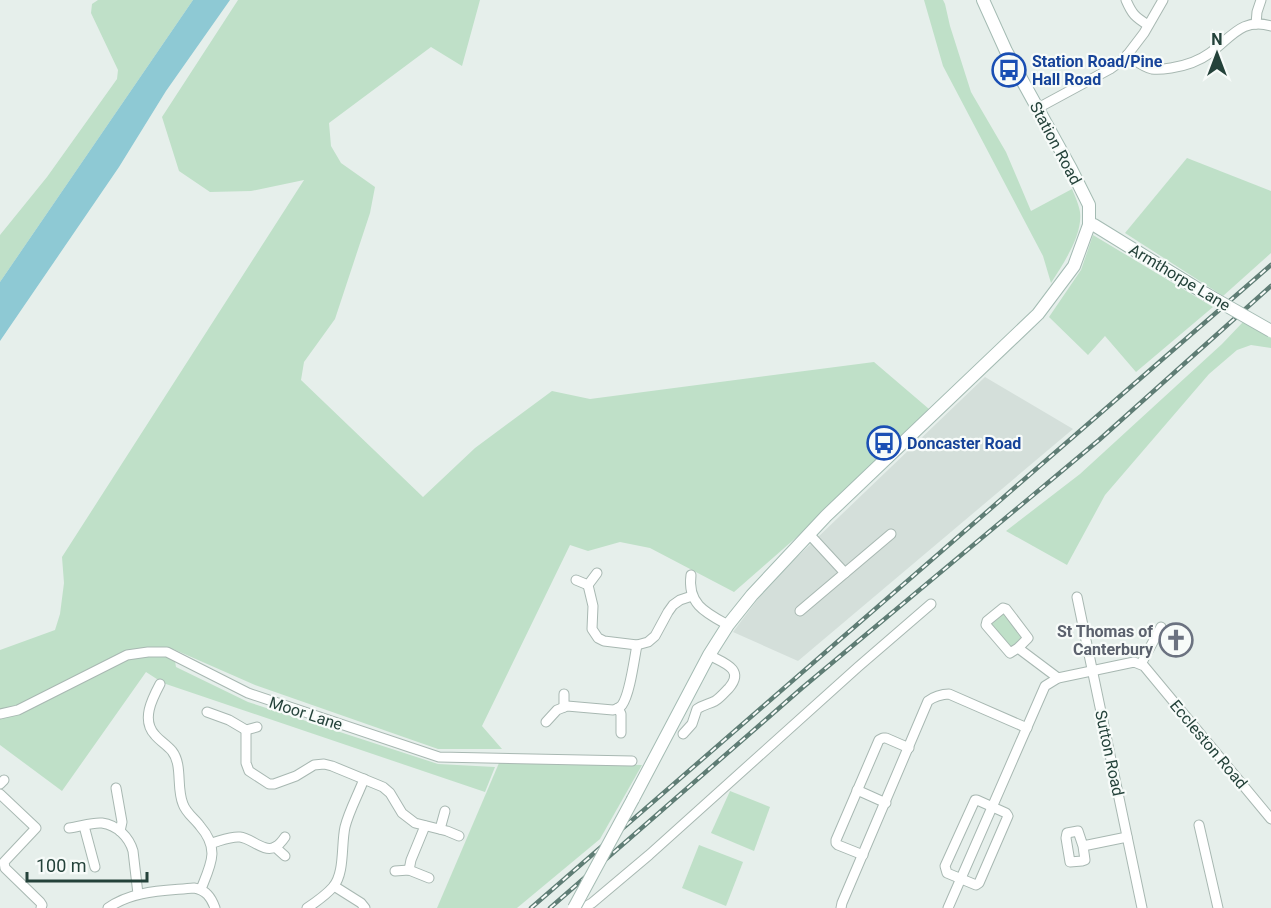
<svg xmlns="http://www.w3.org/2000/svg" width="1271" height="908" font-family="Roboto,sans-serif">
<rect width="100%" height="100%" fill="#e6efeb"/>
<polygon fill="#d4dfda" points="985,377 1073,429 798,661 733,632 769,584"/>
<g fill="#bfe0c8">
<polygon points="98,0 193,0 0,282 0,235 47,177 117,79 118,70 91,13 92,4"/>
<polygon points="238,0 480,0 462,66 431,47 329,123 331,146 341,163 375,187 370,213 335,319 304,362 301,380 423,497 475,448 552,391 590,399 874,362 929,409 807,528 734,592 650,548 620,542 588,551 570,545 482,726 502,749 438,749 255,685 173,649 176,667 248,702 438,764 495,767 485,792 163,683 146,672 62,791 0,745 0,650 55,630 60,614 64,583 62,557 304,180 251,191 210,192 179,171 162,117"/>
<path d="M924,0H943L945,4L950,26L971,92L1006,152L1031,211L1072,189C1075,196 1079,205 1080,212C1083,235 1063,264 1051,283L1043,256L943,66Z"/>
<polygon points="1187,158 1271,191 1271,253 1223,296 1125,233"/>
<polygon points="1093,235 1213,307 1136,372 1105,336 1088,355 1049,317 1081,270"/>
<polygon points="1243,322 1271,338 1271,348 1251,345 1237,350 1209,374 1105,495 1067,565 1006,531 1080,474 1222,344"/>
<polygon points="1000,613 1005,613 1022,635 1021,639 1013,647 1009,647 991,628 991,622"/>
<polygon points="499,763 642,765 600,839 517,908 437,908"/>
<polygon points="730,791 770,807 754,851 711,833"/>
<polygon points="699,845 743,862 726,906 682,888"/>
</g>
<polygon fill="#8ec9d4" points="193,0 230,0 166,91 119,167 0,341 0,282"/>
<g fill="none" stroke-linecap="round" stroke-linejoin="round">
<defs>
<g id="street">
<path d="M1126,0C1132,14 1135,17 1148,25"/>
<polyline points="1256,24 1257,12 1261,0"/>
<path d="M1127,55C1135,60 1143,67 1152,69C1158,70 1165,69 1171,68C1184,66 1199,61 1210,53C1231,38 1242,17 1271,26"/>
<polyline points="1038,108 1110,69 1125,58 1144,33 1163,0"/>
<polyline points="809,534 845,573"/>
<path d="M691,575C687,604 706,613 728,625"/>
<polyline points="576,580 588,585 597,573"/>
<polyline points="588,585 593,606 592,629 598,638 604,641 637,645 648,642 655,636 668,612 673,605 680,600 692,596"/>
<polyline points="1077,597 1142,908"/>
<polyline points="800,611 891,534"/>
<polyline points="1018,648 1028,638 1006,609 1003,608 987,621 986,625 1010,653 1018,648 1058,678"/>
<polyline points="1141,664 1161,627"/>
<path d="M160,684C152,699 141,720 155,735C160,741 167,745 172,751C183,765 176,788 183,804C186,813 195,819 200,826C220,849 211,864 201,889"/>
<polyline points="564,694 564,707"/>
<polyline points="618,708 621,714 621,733"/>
<polyline points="207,712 229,720 246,730 257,727"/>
<polyline points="0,714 18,710 127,655 148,652 167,652 248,693 439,757 632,761"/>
<path d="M546,722L557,710L567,706L613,710C617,709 619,709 622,705C630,694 634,660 637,645"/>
<polyline points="246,730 246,763 249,771 269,784 274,784 296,776 314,765 324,764 332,766 383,787 390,793 402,813 415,823 447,831 459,836"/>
<path d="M683,734L692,724L697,709C703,705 709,704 715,701C720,698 725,692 729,688C745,669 724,663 709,655"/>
<polyline points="0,784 4,780"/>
<polyline points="116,788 122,822 120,831"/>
<polyline points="857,790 886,803"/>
<polyline points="0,794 36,828 4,862 5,868 40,902 42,905 41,908"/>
<polygon points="975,800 977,800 1006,813 1008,816 979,883 976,885 947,873 945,866"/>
<polyline points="1199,825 1218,908"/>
<polyline points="84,826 95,867"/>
<path d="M69,828C79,827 92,822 102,823C117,825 129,837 133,851L138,894"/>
<polyline points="440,829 445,811"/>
<path d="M212,843C220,841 231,836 240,837C251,838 264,853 275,847C279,845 283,840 285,837"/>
<polyline points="1083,846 1078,831 1067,833 1066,838 1070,862 1082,861 1085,860 1083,846 1127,837"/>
<polyline points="275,847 285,856"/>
<polyline points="863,855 838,845 836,843 836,840 879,740 883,738 886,738 909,748"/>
<polyline points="409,870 411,860 425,826"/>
<polyline points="395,871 409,870 429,878"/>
<polyline points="334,886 361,903 365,908"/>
<path d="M108,908C133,890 165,891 194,888C206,890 211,897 215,908"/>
<path d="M307,908C316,902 326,895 333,887C345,873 341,845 345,827C349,811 358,795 364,779"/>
<polyline points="583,908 592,903 649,855 858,667 931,604"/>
<path d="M841,908L842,903L928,701C933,697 942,694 949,694L1027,728"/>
<polyline points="948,908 1045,686 1058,678 1134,662 1144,666 1271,819"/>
</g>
<g id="secondary">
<polyline points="1089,225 1094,225 1206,294"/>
<polyline points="633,799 709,655 728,625 752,595 826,516 1038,314 1074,266 1089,225 1089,205 1071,169 1006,51 983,0"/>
</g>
</defs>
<use href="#street" stroke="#a8b8b2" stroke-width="11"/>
<use href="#secondary" stroke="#a4bbb3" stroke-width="14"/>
<use href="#street" stroke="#fff" stroke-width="9"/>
<use href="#secondary" stroke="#fff" stroke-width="12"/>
<defs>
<g id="rail">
<polyline points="531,908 1271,265"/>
<polyline points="550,908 802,688 1099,440 1271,286"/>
</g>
</defs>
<use href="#rail" stroke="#5f7d75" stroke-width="4.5"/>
<use href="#rail" stroke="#f7fbf9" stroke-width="2" stroke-dasharray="7" stroke-linecap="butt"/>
<defs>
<g id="secondary-bridge">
<polyline points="1206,294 1271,331"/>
<polyline points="574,908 633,799"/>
</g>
</defs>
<use href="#secondary-bridge" stroke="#a4bbb3" stroke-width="14" stroke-linecap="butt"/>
<use href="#secondary-bridge" stroke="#fff" stroke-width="12"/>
</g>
<defs>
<symbol id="bus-ring" viewBox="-11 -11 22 22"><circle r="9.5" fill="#f7fbf9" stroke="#1a4fb4" stroke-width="1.5"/><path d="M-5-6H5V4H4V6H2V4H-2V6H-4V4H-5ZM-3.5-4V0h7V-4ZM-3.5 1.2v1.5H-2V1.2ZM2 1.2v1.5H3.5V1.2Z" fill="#1a4fb4"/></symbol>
<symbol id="church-ring" viewBox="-11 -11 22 22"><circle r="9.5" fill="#f7fbf9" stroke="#6b7280" stroke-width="1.5"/><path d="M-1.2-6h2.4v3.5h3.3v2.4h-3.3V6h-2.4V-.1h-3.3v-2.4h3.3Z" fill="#6b7280"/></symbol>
</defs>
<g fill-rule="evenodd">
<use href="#bus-ring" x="990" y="51" width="38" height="38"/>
<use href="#bus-ring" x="865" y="424" width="38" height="38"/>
<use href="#church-ring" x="1157" y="621" width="38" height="38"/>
</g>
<g text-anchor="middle" stroke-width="4.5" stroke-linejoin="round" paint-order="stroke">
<g font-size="16" font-weight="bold" fill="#164399" stroke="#f7fbf9" text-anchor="start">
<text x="1032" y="67">Station Road/Pine<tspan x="1032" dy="18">Hall Road</tspan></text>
<text x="907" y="449">Doncaster Road</text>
</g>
<g font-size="16" fill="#24423a" stroke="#f7fbf9">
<text transform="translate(1056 143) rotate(62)" y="6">Station Road</text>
<text transform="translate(1180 277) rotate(31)" y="6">Armthorpe Lane</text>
<text transform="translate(306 713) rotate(18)" y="6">Moor Lane</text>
<text transform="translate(1209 744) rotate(50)" y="6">Eccleston Road</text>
<text transform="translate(1110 753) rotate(78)" y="6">Sutton Road</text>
</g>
<g font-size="16" font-weight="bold" fill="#5b616d" stroke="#f7fbf9" text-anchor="end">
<text x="1153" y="637">St Thomas of<tspan x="1153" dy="18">Canterbury</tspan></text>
</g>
</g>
<g transform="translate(1217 54)" stroke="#f7fbf9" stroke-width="4.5" paint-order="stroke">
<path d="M0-4.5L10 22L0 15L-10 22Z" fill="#24423a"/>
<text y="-9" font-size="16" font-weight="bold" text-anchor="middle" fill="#24423a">N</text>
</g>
<path d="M27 872v9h120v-9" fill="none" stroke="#24423a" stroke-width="3"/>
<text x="36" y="872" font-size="18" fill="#24423a" stroke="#f7fbf9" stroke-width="4.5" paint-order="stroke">100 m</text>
</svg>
